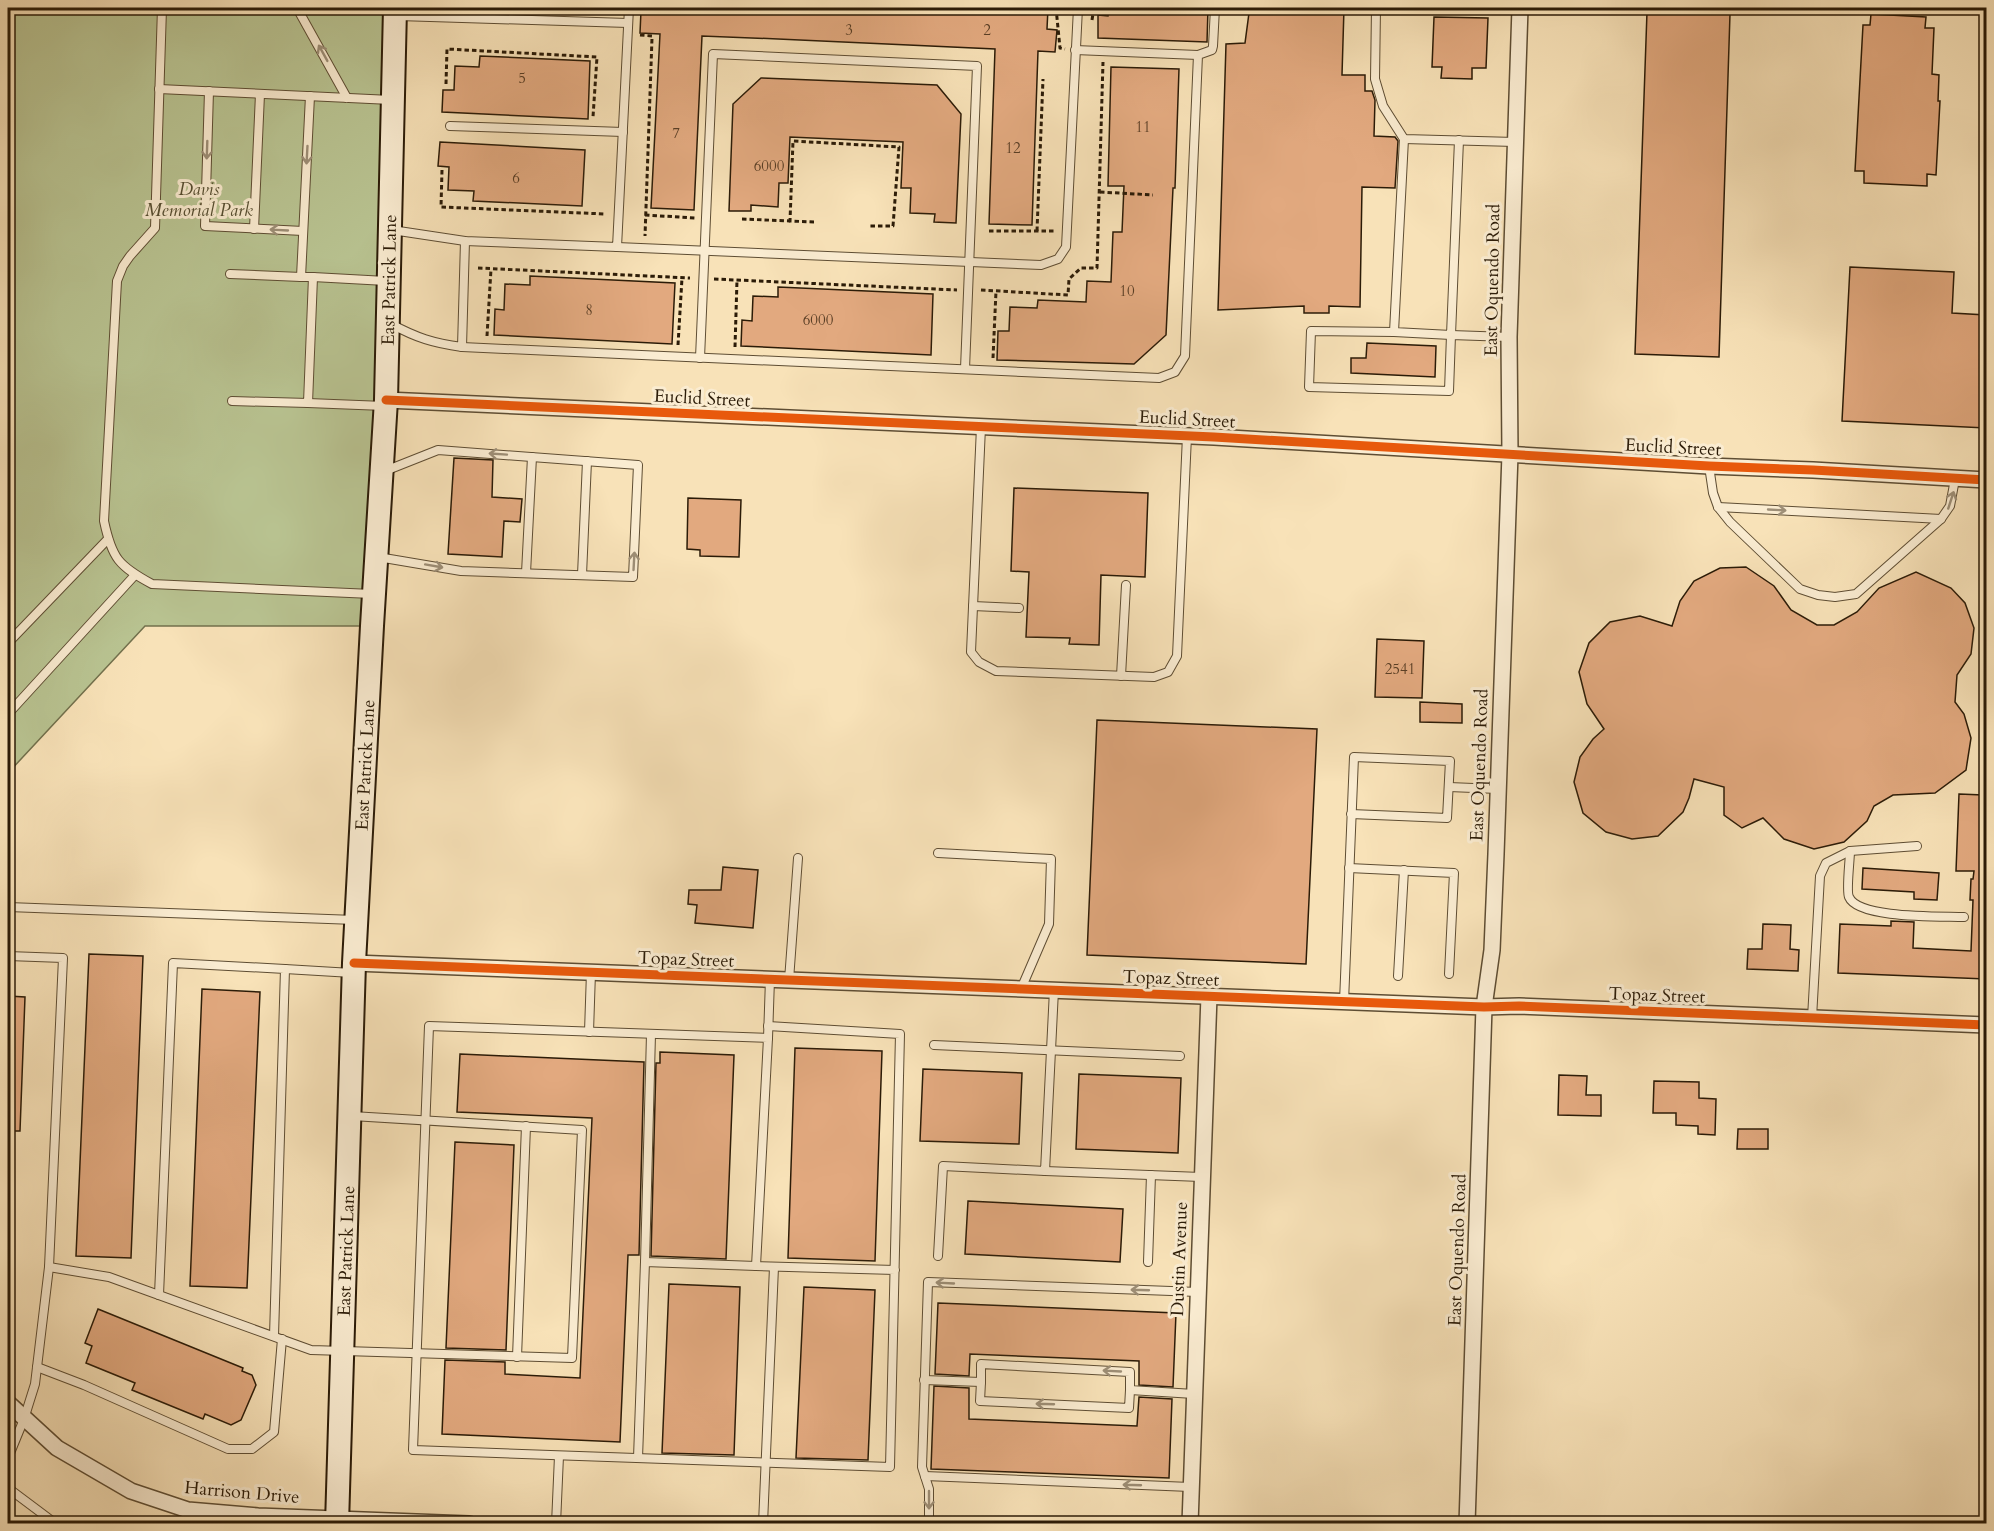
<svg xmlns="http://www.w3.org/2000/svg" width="1994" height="1531" font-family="Cardo,serif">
<rect width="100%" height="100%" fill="#f8e2b8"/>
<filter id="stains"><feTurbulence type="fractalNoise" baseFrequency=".00333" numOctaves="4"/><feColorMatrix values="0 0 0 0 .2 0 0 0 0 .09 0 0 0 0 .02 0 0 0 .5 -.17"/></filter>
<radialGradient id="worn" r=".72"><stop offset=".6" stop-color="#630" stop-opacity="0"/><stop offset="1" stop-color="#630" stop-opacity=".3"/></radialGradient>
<polygon fill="#b9c492" stroke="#72704c" stroke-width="1.5" points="8,8 395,8 372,626 145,626 8,773"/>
<g fill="#e2a97f" stroke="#2b1b07" stroke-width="1.5">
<polygon points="652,8 1048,8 1047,29 1057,30 1055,52 1038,51 1032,225 989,224 995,49 778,39 702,36 694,210 651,208 660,34 640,33 641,11 652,11"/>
<polygon points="1109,8 1208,8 1207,42 1098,38 1098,15 1108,16"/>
<polygon points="1260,8 1344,8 1342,75 1365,75 1365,91 1372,91 1375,100 1374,136 1395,137 1398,141 1395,188 1362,187 1360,307 1329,306 1329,313 1304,313 1304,306 1218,310 1226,44 1245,43 1249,13 1260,13"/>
<polygon points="1647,12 1730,14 1719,357 1635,354"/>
<polygon points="1871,14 1926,17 1925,28 1934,28 1932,74 1939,75 1938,101 1940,101 1936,175 1927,174 1927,186 1864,183 1864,171 1855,171 1863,25 1870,25"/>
<polygon points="1434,17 1488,18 1486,68 1472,68 1472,79 1441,78 1442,67 1432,67"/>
<polygon points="480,56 590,61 588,119 442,112 443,90 454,90 455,66 479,67"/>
<polygon points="1111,67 1179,69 1175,188 1173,188 1166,335 1134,364 997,360 998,331 1009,331 1010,307 1037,308 1038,300 1086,302 1087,281 1111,282 1113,232 1122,232 1124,186 1108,186"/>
<polygon points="761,78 937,85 961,114 956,223 934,222 935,214 910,213 911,188 901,188 903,142 790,137 788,183 779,183 778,207 751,205 751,211 729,211 733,104"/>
<polygon points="440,142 585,150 582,206 473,201 474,191 448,190 449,167 438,166"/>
<polygon points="1850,267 1954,272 1952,313 1986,315 1986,428 1842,421"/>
<polygon points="530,276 675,283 672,344 494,335 495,309 504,310 505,284 530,285"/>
<polygon points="778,287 933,294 931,355 741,346 742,320 752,321 753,296 778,297"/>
<polygon points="1367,343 1436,346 1435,377 1351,373 1351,358 1366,358"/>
<polygon points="454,458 493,460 492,497 522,499 520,522 504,521 502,557 448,554"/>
<polygon points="1014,488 1148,493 1145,577 1101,575 1099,645 1069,644 1070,638 1026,637 1029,572 1011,571"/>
<polygon points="688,498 741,500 739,557 700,556 700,550 687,549"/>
<polygon points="1746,567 1774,586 1791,610 1817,625 1834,625 1857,612 1879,588 1916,572 1951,588 1965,603 1974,628 1971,654 1957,675 1955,702 1964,714 1971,738 1966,770 1935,793 1893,795 1874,806 1867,821 1844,842 1814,849 1784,839 1763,818 1742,828 1724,815 1724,787 1694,779 1689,798 1683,812 1658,836 1632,839 1606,832 1583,813 1574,782 1580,757 1593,739 1604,729 1587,704 1579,672 1589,643 1610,622 1640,616 1672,626 1680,601 1694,581 1720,568"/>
<polygon points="1377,639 1424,641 1422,698 1375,697"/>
<polygon points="1420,702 1462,704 1462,723 1420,722"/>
<polygon points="1097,720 1317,729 1306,964 1087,955"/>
<polygon points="1959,794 1983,795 1983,797 1986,797 1986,832 1984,831 1983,864 1986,864 1986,979 1838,973 1840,924 1891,926 1891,921 1914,922 1913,948 1971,951 1973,900 1970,900 1971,879 1973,879 1974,871 1956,871"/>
<polygon points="723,867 758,870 753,928 695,923 697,905 688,904 689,890 721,890"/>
<polygon points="1863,868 1939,873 1937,900 1914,899 1914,892 1862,889"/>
<polygon points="1763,924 1791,925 1790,949 1799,950 1798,971 1747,969 1748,949 1762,949"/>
<polygon points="89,954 143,956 131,1258 76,1256"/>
<polygon points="202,989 260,992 247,1288 190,1286"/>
<polygon points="8,996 25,997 20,1131 8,1131"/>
<polygon points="795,1048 882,1051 875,1261 788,1258"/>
<polygon points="660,1052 734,1055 726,1259 651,1256 656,1063 660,1063"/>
<polygon points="460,1054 644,1062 639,1255 628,1255 620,1442 442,1434 445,1360 505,1362 505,1374 580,1378 592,1118 457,1112"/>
<polygon points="923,1069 1022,1073 1019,1144 920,1141"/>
<polygon points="1079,1074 1181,1078 1178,1153 1076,1149"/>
<polygon points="1559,1075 1587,1076 1586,1095 1601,1095 1601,1116 1558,1115"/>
<polygon points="1654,1081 1699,1082 1699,1098 1716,1099 1715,1135 1698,1134 1698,1126 1676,1125 1676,1113 1653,1113"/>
<polygon points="1738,1129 1768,1129 1768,1149 1737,1149"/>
<polygon points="455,1142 514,1145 506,1350 446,1348"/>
<polygon points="968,1201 1123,1209 1120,1262 965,1254"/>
<polygon points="669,1284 740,1287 734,1455 662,1453"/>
<polygon points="804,1287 875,1290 868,1460 796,1458"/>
<polygon points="938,1303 1176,1313 1173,1387 1139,1385 1139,1361 970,1354 969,1376 935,1374"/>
<polygon points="98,1309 243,1368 242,1371 252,1375 256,1385 241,1420 231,1425 205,1414 203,1419 132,1390 135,1383 86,1363 92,1346 85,1343"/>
<polygon points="934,1386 969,1388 969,1419 1137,1426 1139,1397 1172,1399 1169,1478 931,1469"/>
</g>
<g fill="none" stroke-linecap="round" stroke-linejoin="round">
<defs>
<g id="service">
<path d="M162,8L155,228L130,256L123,266L117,281L104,521C112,559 119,566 152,584L372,594"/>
<polyline points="297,8 347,98"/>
<polyline points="1376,8 1375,79 1383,106 1404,139 1515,142"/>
<polyline points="398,16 628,23"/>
<polyline points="1075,50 1198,55"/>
<polyline points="159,89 391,100"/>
<polyline points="209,91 205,226 303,231"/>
<polyline points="450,126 623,132"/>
<polyline points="1404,139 1394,332 1451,335 1459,140"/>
<polyline points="254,229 260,94"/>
<polyline points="392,230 465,241 617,247 629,8"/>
<polyline points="617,247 1041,265 1058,259 1066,247 1078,8"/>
<polyline points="230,274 301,277"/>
<polyline points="313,277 386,281"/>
<path d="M391,324C417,338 433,343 462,347L465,241"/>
<polyline points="1394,332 1311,331 1309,387 1449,391 1451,335 1509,337"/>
<polyline points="462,347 1159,378 1175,372 1185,356 1198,55 1212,50 1213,46 1215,8"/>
<polyline points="700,358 713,54 977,66 965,369"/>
<polyline points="232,401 308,403 313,277 301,277 310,96"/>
<polyline points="308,403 384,406"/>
<polyline points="981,427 971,652 979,662 996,671 1154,677 1168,672 1177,656 1187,436"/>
<polyline points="1709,466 1713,493 1718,507 1730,522 1800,589 1818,595 1835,597 1856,594 1941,519 1950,506 1955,479"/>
<polyline points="1718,507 1941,519"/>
<polyline points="378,557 461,571 633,577 638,465 438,450 385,471"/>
<polyline points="526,573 532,457"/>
<polyline points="582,575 587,461"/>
<polyline points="973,606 1019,608"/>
<polyline points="8,643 108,539"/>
<polyline points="1121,676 1126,585"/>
<polyline points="8,714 135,575"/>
<polyline points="1449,787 1498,789"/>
<path d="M1850,851C1850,860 1846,891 1849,897C1858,919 1942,916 1964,917"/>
<polyline points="938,853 1051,859 1049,924 1021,989"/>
<polyline points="1349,868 1454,873 1449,974"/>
<polyline points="8,907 355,920"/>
<polyline points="8,956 63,958 49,1267 35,1384 24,1419 8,1458"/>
<polyline points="285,969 352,973"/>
<polyline points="1398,976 1404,870"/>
<polyline points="789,980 798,858"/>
<path d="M1344,1002C1347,920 1350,838 1354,757L1450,761L1447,818L1351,814"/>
<polyline points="1812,1018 1820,876 1826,863 1850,851 1917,846"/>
<polyline points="768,1026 900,1034 890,1467 413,1450 429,1026 768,1038 756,1266 895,1270"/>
<polyline points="589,1032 591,972"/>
<polyline points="768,1038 770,979"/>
<polyline points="934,1045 1180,1056"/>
<polyline points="1045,1171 1201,1177"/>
<polyline points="938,1256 943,1166 1045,1171 1054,990"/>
<polyline points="645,1262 651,1034"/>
<polyline points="1148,1262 1151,1175"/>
<polyline points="49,1267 109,1277 311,1350 572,1358 582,1130 352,1116"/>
<polyline points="159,1295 173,963 285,969 274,1336"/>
<polyline points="517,1357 526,1126"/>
<polyline points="37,1367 84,1385 228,1449 252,1449 274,1432 282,1339"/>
<polyline points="924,1380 981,1382 981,1364 1130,1372 1130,1390 1194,1394"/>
<polyline points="981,1382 980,1401 1129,1408 1130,1390"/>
<polyline points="638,1458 645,1262 756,1266"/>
<polyline points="925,1476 1190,1487"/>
<polyline points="8,1488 56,1524"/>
<polyline points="556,1524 559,1456"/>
<polyline points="763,1524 774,1267"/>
<polyline points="929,1524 929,1489 922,1467 928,1282 1198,1292"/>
</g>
<g id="minor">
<polyline points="386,400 1214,437 1709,466 1813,470 1986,480"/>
<polyline points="354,963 1484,1007 1519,1006 1986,1025"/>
<polyline points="8,1403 57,1448 131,1491 188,1510 258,1516 469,1524"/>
<polyline points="1190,1524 1209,996"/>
<polyline points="1467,1524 1484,1007 1492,950 1496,854 1510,454 1509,337 1520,8"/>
</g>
<polyline id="secondary" points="337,1524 354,963 372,626 386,400 395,8"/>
</defs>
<use href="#service" stroke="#5e4d33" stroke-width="10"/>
<use href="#minor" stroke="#5e4d33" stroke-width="18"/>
<use href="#secondary" stroke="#2b1b07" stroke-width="26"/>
<g stroke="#2b1b07" stroke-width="3" stroke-dasharray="4.5 3" stroke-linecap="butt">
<polyline points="1056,8 1060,48 1065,49"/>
<polyline points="1092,20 1094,8"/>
<polyline points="640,35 652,36 652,38 645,236"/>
<polyline points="446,84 447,49 597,57 593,117"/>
<polyline points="442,170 441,207 605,214"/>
<polyline points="1100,192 1153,195"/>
<polyline points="645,215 695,218"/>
<polyline points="742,219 790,221"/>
<polyline points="814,222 790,221 793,141 899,147 893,226 868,226"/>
<polyline points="989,231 1056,231"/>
<polyline points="1037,231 1043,79"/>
<polyline points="478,268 690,278"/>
<polyline points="714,279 957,290"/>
<polyline points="981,290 1068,295 1069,279 1081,268 1097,268 1103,62"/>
<polyline points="487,336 491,269"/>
<polyline points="678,345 682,278"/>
<polyline points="735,347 737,280"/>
<polyline points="993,358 996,291"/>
</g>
<use href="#service" stroke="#faecd1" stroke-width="8"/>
<use href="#minor" stroke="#faecd1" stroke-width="15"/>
<use href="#secondary" stroke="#faecd1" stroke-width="22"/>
<defs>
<g id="cycleway">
<polyline points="386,400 1214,437 1709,466 1813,470 1986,480"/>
<polyline points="354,963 1484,1007 1519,1006 1986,1025"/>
</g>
</defs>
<use href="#cycleway" stroke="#faecd1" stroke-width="13"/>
<use href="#cycleway" stroke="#e8590c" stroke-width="9"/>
</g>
<defs><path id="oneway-shaft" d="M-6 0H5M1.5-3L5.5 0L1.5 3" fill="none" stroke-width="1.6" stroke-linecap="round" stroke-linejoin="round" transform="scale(1.5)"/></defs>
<g stroke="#9d8e76">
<use href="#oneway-shaft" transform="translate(323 53) rotate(-119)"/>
<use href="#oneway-shaft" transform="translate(207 150) rotate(92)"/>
<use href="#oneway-shaft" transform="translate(307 155) rotate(93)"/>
<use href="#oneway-shaft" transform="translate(279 230) rotate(-177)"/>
<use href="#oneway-shaft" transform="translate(498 454) rotate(-176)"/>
<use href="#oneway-shaft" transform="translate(1951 500) rotate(-72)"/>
<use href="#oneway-shaft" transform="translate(1777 510) rotate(3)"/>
<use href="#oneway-shaft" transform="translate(634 561) rotate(-87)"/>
<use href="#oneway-shaft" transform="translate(434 566) rotate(10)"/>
<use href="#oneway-shaft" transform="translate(945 1283) rotate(-177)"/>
<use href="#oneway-shaft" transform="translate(1140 1290) rotate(-178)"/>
<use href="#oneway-shaft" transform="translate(1112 1371) rotate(-177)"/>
<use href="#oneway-shaft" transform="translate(1045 1404) rotate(-178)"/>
<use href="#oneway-shaft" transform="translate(1132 1485) rotate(-178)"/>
<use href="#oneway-shaft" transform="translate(929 1500) rotate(90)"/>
</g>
<g text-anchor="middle" stroke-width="6" stroke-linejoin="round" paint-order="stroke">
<g font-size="15" fill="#593e25">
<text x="849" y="35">3</text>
<text x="987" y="35">2</text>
<text x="522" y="83">5</text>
<text x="1143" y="132">11</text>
<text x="676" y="138">7</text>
<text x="1013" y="153">12</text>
<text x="769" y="171">6000</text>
<text x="516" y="183">6</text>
<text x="1127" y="296">10</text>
<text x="589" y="315">8</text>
<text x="818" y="325">6000</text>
<text x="1400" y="674">2541</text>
</g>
<g font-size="18" font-style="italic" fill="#564e31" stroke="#faecd1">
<text x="199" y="195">Davis<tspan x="199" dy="21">Memorial Park</tspan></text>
</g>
<g font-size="18" fill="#2b1b07" stroke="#faecd1">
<text transform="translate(389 280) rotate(-89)" y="6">East Patrick Lane</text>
<text transform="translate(1492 280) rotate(-89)" y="6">East Oquendo Road</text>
<text transform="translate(702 398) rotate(3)" y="6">Euclid Street</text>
<text transform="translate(1187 419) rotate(3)" y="6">Euclid Street</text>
<text transform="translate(1673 447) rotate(3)" y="6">Euclid Street</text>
<text transform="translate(365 765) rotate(-87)" y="6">East Patrick Lane</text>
<text transform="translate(1479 765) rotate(-88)" y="6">East Oquendo Road</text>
<text transform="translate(686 959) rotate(2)" y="6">Topaz Street</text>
<text transform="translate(1171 978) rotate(2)" y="6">Topaz Street</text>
<text transform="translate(1657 995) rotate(2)" y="6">Topaz Street</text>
<text transform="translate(1457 1250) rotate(-88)" y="6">East Oquendo Road</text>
<text transform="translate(346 1251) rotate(-88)" y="6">East Patrick Lane</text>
<text transform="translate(1179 1259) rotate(-88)" y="6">Dustin Avenue</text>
<text transform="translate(242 1492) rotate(5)" y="6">Harrison Drive</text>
</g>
</g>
<rect width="1994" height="1531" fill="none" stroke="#f8e2b8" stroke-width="30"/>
<rect x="9" y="9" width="1976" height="1513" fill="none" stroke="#2b1b07" stroke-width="3"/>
<rect x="15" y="15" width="1964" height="1501" fill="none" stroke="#2b1b07" stroke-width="1.5"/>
<rect width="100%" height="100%" filter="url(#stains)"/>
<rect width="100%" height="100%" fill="url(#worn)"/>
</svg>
